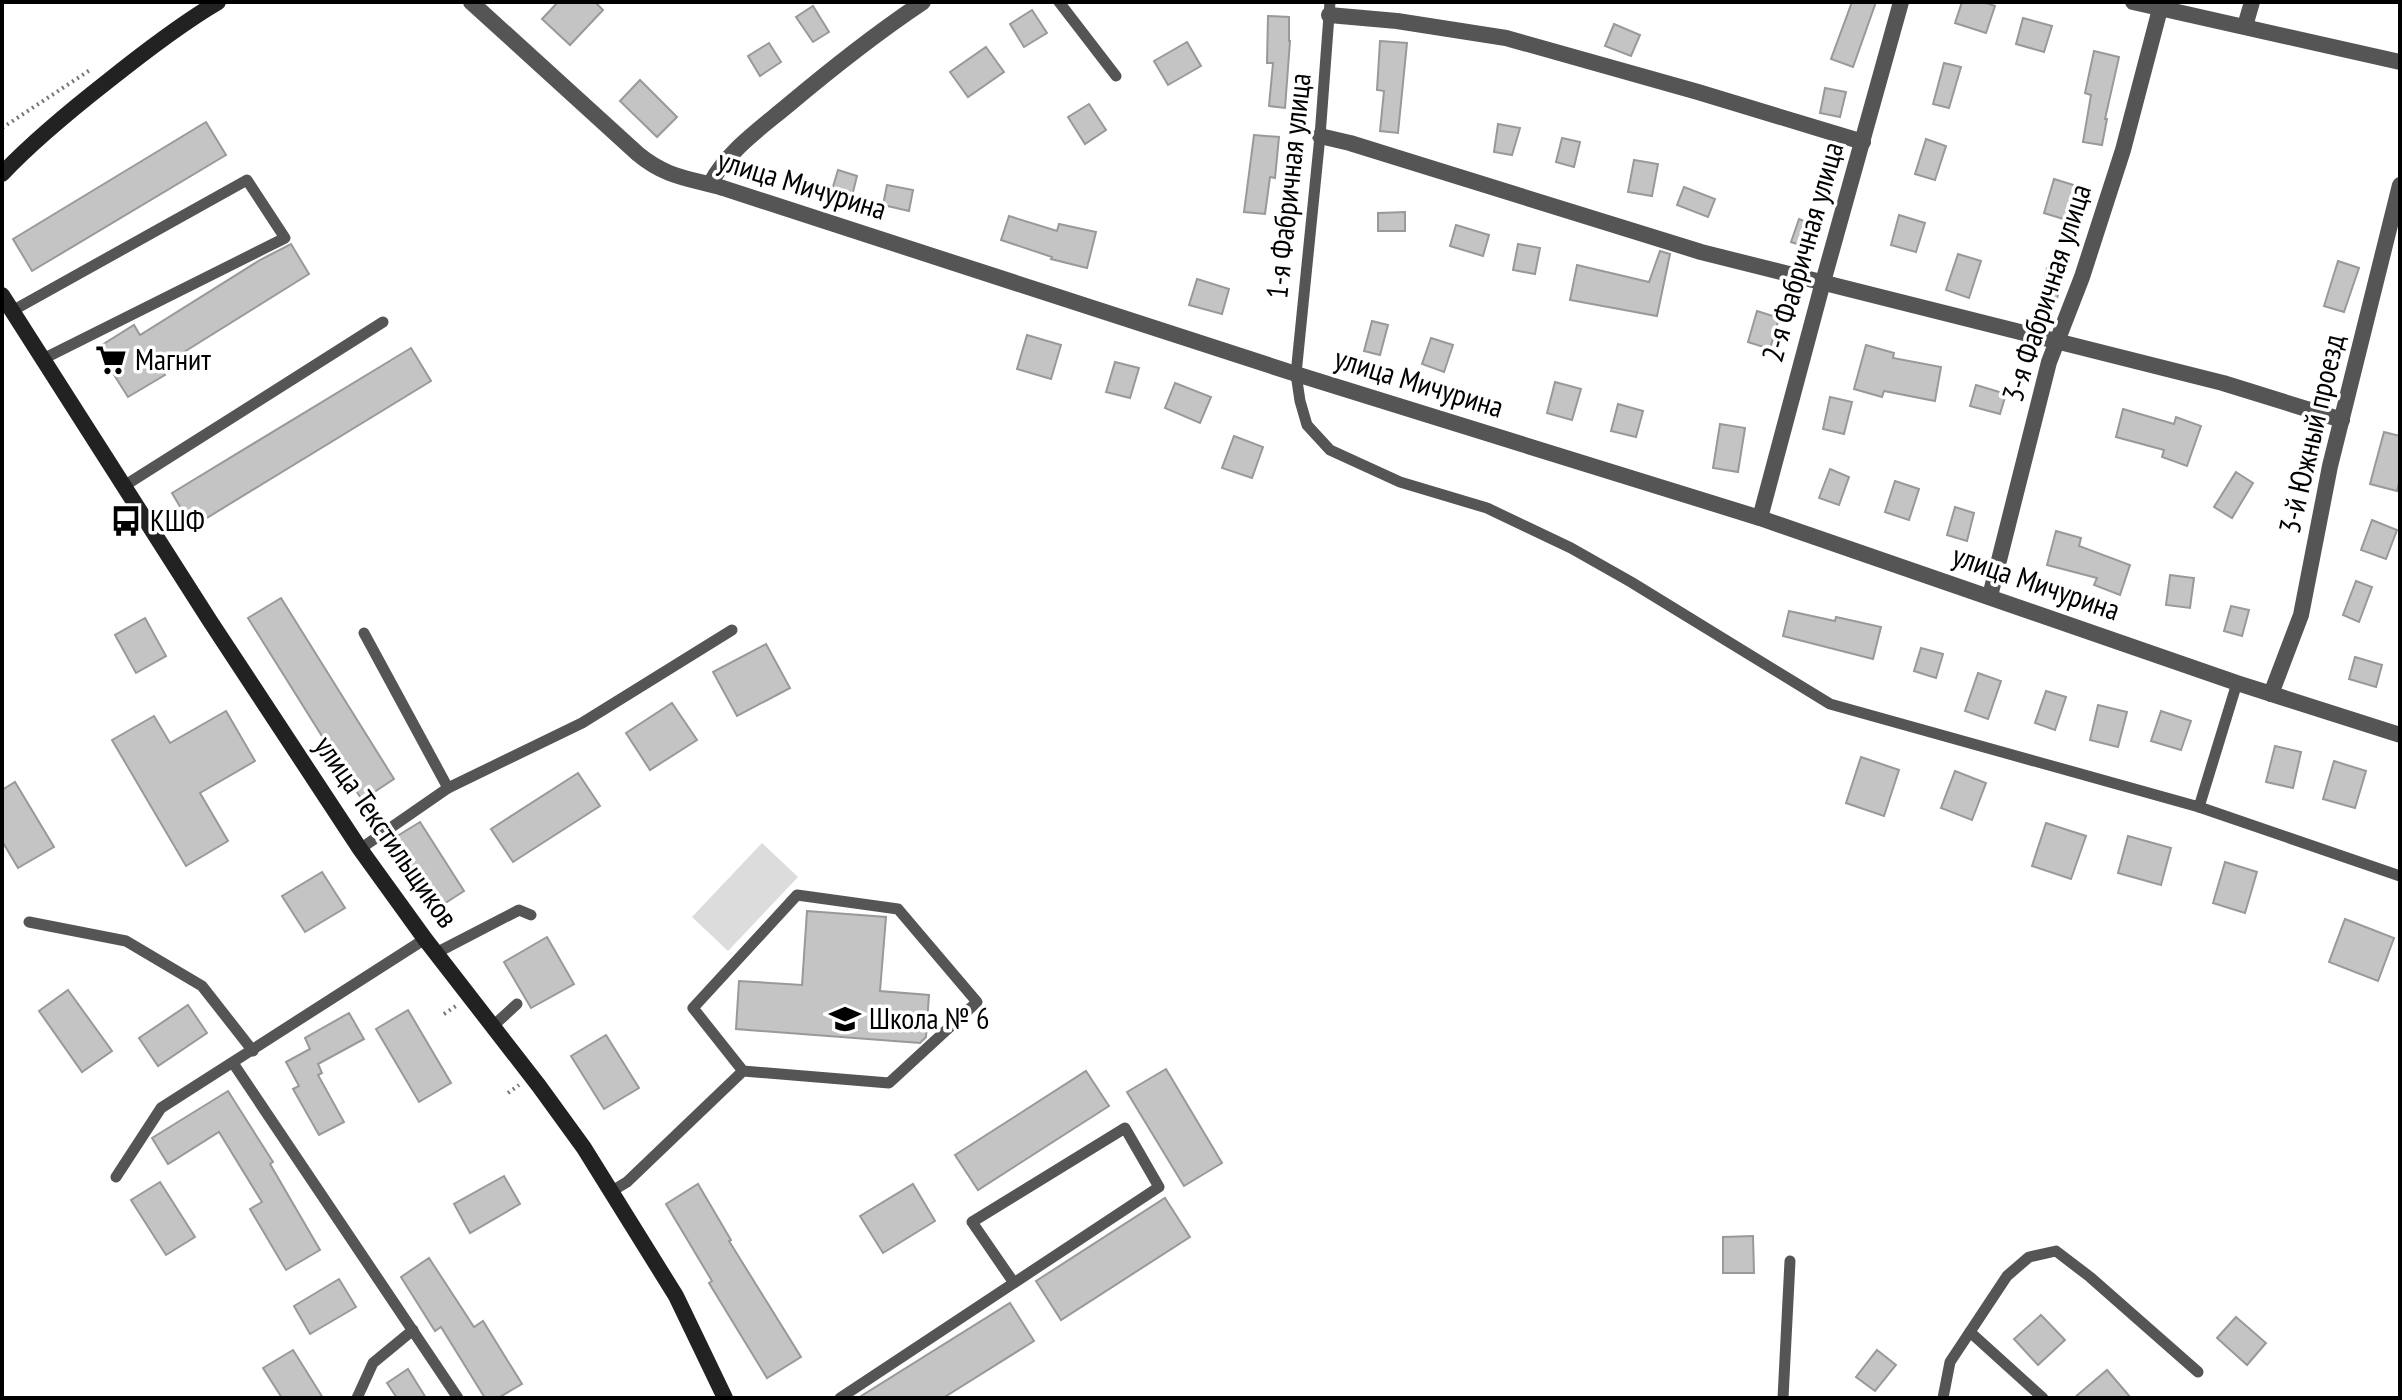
<svg xmlns="http://www.w3.org/2000/svg" width="2402" height="1400" font-family="'PT Sans Narrow',sans-serif">
<rect width="100%" height="100%" fill="#fff"/>
<polygon fill="#dcdcdc" points="762,843 798,877 728,951 692,917"/>
<g fill="#c4c4c4" stroke="#999" stroke-width="2">
<polygon points="558,2 595,2 603,10 570,45 542,19"/>
<polygon points="1852,2 1876,2 1853,67 1831,59"/>
<polygon points="1962,2 1983,2 1995,6 1986,33 1955,23"/>
<polygon points="813,6 829,32 813,42 796,17"/>
<polygon points="1032,10 1047,33 1024,47 1010,24"/>
<polygon points="1268,16 1289,17 1289,41 1290,41 1285,108 1269,106 1273,63 1267,63"/>
<polygon points="2023,18 2052,26 2044,52 2016,44"/>
<polygon points="1614,24 1640,35 1631,56 1605,46"/>
<polygon points="1380,41 1407,43 1398,133 1380,131 1384,91 1377,90"/>
<polygon points="1187,42 1201,66 1168,85 1154,61"/>
<polygon points="769,43 781,62 760,76 748,56"/>
<polygon points="986,47 1004,72 968,97 950,72"/>
<polygon points="2094,51 2119,57 2105,119 2107,119 2102,145 2083,142 2091,95 2085,93"/>
<polygon points="1944,63 1961,67 1949,108 1933,104"/>
<polygon points="640,80 677,117 657,137 620,101"/>
<polygon points="1825,88 1846,92 1840,117 1820,113"/>
<polygon points="1089,104 1106,130 1085,144 1068,117"/>
<polygon points="206,122 226,155 32,271 13,239"/>
<polygon points="1498,124 1520,128 1512,155 1494,152"/>
<polygon points="1254,135 1279,137 1275,178 1270,177 1265,214 1244,212"/>
<polygon points="1562,138 1580,142 1574,167 1556,162"/>
<polygon points="1926,139 1946,146 1935,180 1915,174"/>
<polygon points="1634,160 1658,164 1652,196 1628,192"/>
<polygon points="838,170 857,176 852,196 832,190"/>
<polygon points="2054,179 2083,188 2073,222 2044,213"/>
<polygon points="887,185 913,190 909,211 883,205"/>
<polygon points="1684,187 1715,199 1708,217 1677,205"/>
<polygon points="1405,212 1405,231 1378,231 1378,213"/>
<polygon points="1899,215 1925,223 1916,252 1891,245"/>
<polygon points="1009,216 1057,231 1059,224 1096,232 1087,268 1051,259 1052,257 1001,240"/>
<polygon points="1799,219 1814,225 1806,247 1791,242"/>
<polygon points="1456,225 1489,235 1483,256 1450,246"/>
<polygon points="291,244 309,274 160,367 165,375 128,397 97,348 134,325 140,335 260,260"/>
<polygon points="1518,244 1540,248 1535,274 1513,270"/>
<polygon points="1660,251 1670,254 1657,316 1570,300 1577,265 1649,282"/>
<polygon points="1958,254 1981,261 1969,298 1946,290"/>
<polygon points="2338,261 2359,268 2344,312 2324,306"/>
<polygon points="2047,268 2063,272 2057,299 2041,296"/>
<polygon points="1197,279 1229,289 1222,314 1189,305"/>
<polygon points="1757,311 1779,318 1770,349 1748,342"/>
<polygon points="1372,321 1388,325 1380,355 1364,351"/>
<polygon points="1027,335 1061,345 1051,379 1017,369"/>
<polygon points="1431,338 1453,345 1444,372 1422,364"/>
<polygon points="1866,345 1894,353 1893,358 1941,367 1935,401 1884,391 1882,397 1854,389"/>
<polygon points="411,348 431,381 192,527 172,493"/>
<polygon points="1115,362 1139,368 1130,398 1106,392"/>
<polygon points="1555,382 1581,389 1572,420 1547,413"/>
<polygon points="1175,383 1211,397 1200,423 1165,408"/>
<polygon points="1976,385 2006,394 2000,414 1970,406"/>
<polygon points="1830,397 1852,402 1844,434 1823,429"/>
<polygon points="1618,404 1643,411 1636,437 1611,431"/>
<polygon points="2123,409 2174,424 2176,417 2201,426 2187,466 2162,457 2164,450 2116,437"/>
<polygon points="1720,424 1745,428 1738,472 1713,468"/>
<polygon points="2384,432 2400,436 2400,479 2397,491 2370,484"/>
<polygon points="1234,436 1263,447 1252,478 1222,468"/>
<polygon points="1830,469 1849,477 1839,505 1819,498"/>
<polygon points="2236,472 2253,483 2232,518 2214,507"/>
<polygon points="1895,481 1919,489 1909,520 1885,512"/>
<polygon points="1955,507 1974,513 1967,541 1947,535"/>
<polygon points="2372,520 2397,530 2386,559 2361,550"/>
<polygon points="2056,531 2081,538 2079,546 2130,565 2120,595 2094,585 2097,578 2047,565"/>
<polygon points="2170,575 2194,578 2190,608 2166,605"/>
<polygon points="2356,581 2372,587 2359,622 2343,615"/>
<polygon points="281,598 394,779 362,800 248,618"/>
<polygon points="2231,606 2249,610 2242,636 2224,631"/>
<polygon points="1789,611 1835,621 1836,617 1881,627 1873,659 1783,636"/>
<polygon points="145,618 166,656 136,673 115,635"/>
<polygon points="766,644 790,688 737,716 713,672"/>
<polygon points="1921,648 1943,654 1936,678 1914,671"/>
<polygon points="2355,657 2382,665 2376,687 2349,679"/>
<polygon points="1978,673 2001,681 1988,719 1965,711"/>
<polygon points="2046,691 2066,697 2055,730 2035,723"/>
<polygon points="672,703 697,740 650,770 626,733"/>
<polygon points="2098,705 2127,712 2118,747 2090,740"/>
<polygon points="226,711 255,761 200,793 228,841 186,866 112,740 154,716 170,743"/>
<polygon points="2161,711 2191,721 2181,750 2151,741"/>
<polygon points="2275,746 2301,752 2293,788 2266,782"/>
<polygon points="1861,757 1899,770 1884,816 1846,803"/>
<polygon points="2334,761 2366,771 2355,808 2323,799"/>
<polygon points="1955,771 1986,783 1972,820 1941,808"/>
<polygon points="578,773 600,806 513,862 491,829"/>
<polygon points="15,782 54,847 18,868 2,841 2,790"/>
<polygon points="420,822 464,891 439,907 394,838"/>
<polygon points="2046,823 2086,836 2071,879 2032,866"/>
<polygon points="2128,836 2171,848 2161,885 2118,873"/>
<polygon points="2225,862 2257,872 2245,913 2213,903"/>
<polygon points="322,872 345,908 305,932 282,896"/>
<polygon points="807,911 886,917 880,991 929,995 926,1037 920,1043 736,1029 739,981 802,985"/>
<polygon points="2345,919 2394,938 2378,981 2329,962"/>
<polygon points="547,937 574,984 531,1008 504,962"/>
<polygon points="68,990 112,1051 82,1072 39,1011"/>
<polygon points="188,1005 207,1033 158,1066 139,1038"/>
<polygon points="408,1010 451,1083 419,1102 376,1029"/>
<polygon points="349,1013 364,1039 318,1064 322,1073 318,1075 344,1122 319,1135 293,1089 299,1086 286,1062 310,1049 305,1038"/>
<polygon points="606,1035 639,1088 604,1109 571,1056"/>
<polygon points="1166,1069 1222,1163 1184,1186 1127,1092"/>
<polygon points="1086,1071 1109,1106 978,1190 955,1155"/>
<polygon points="228,1091 273,1162 270,1164 320,1250 286,1270 250,1209 262,1202 219,1132 168,1164 152,1138"/>
<polygon points="504,1176 520,1204 470,1233 454,1204"/>
<polygon points="160,1182 195,1237 166,1255 131,1200"/>
<polygon points="698,1184 731,1240 729,1241 801,1357 767,1378 709,1283 712,1281 666,1204"/>
<polygon points="913,1184 935,1221 883,1253 860,1216"/>
<polygon points="1165,1198 1190,1237 1061,1320 1036,1281"/>
<polygon points="1753,1236 1754,1273 1723,1273 1723,1237"/>
<polygon points="429,1258 474,1327 483,1321 522,1384 498,1398 485,1398 441,1327 435,1331 401,1277"/>
<polygon points="339,1279 356,1307 310,1334 294,1306"/>
<polygon points="1010,1303 1034,1341 943,1398 858,1398"/>
<polygon points="2041,1315 2065,1340 2038,1365 2014,1339"/>
<polygon points="2236,1317 2266,1343 2247,1365 2217,1338"/>
<polygon points="293,1350 323,1398 282,1398 263,1368"/>
<polygon points="1877,1350 1896,1365 1875,1391 1856,1377"/>
<polygon points="408,1369 426,1398 397,1398 387,1383"/>
<polygon points="2107,1370 2131,1398 2074,1398"/>
</g>
<g fill="none" stroke-linecap="round" stroke-linejoin="round">
<g stroke="#777" stroke-width="4" stroke-dasharray="2 4" stroke-linecap="butt">
<polyline points="2,128 90,70"/>
<polyline points="444,1014 456,1006"/>
<polyline points="508,1093 519,1085"/>
</g>
<g stroke="#555" stroke-width="11">
<polyline points="1059,2 1116,76"/>
<polyline points="1330,2 1320,136 1296,374 1300,401 1307,425 1330,450 1400,482 1487,508 1571,548 1631,582 1830,704 2199,807 2237,683"/>
<polyline points="12,311 247,180 285,238 43,359"/>
<polyline points="124,486 383,322"/>
<polyline points="448,788 582,723 732,630"/>
<polyline points="2199,807 2400,876"/>
<polyline points="360,849 448,788 364,633"/>
<polyline points="29,922 126,941 202,986 253,1051"/>
<polyline points="436,953 519,910 531,915"/>
<polyline points="493,1026 517,1004"/>
<polyline points="233,1063 458,1398"/>
<polyline points="116,1177 161,1108 425,939"/>
<polyline points="612,1191 627,1182 743,1071 693,1008 797,895 898,909 977,1002 889,1083 743,1071"/>
<polyline points="1970,1332 2043,1398"/>
<polyline points="357,1398 373,1363 413,1330"/>
<polyline points="840,1398 1159,1187 1125,1128 972,1222 1014,1283"/>
<polyline points="1783,1398 1790,1261"/>
<polyline points="1943,1398 1950,1362 2007,1276 2029,1257 2056,1251 2090,1277 2198,1372"/>
</g>
<g stroke="#555" stroke-width="16">
<path d="M471,2L638,154C667,178 689,178 723,188L1296,374L1760,518L2237,683L2400,735"/>
<polyline points="2133,2 2400,62"/>
<polyline points="1329,15 1397,21 1506,38 1698,92 1863,142"/>
<polyline points="2245,26 2252,2"/>
<polyline points="1320,136 1350,143 1701,252 2223,383 2342,420"/>
<path d="M710,184C728,151 758,130 787,106C831,69 875,34 923,2"/>
<polyline points="1760,518 1823,282 1901,2"/>
<polyline points="1990,596 2049,362 2082,277 2123,150 2160,9"/>
<polyline points="2271,694 2301,615 2330,466 2400,185"/>
</g>
<g stroke="#222" stroke-width="16">
<path d="M2,174C34,140 71,110 108,81C143,53 179,25 218,2"/>
<polyline points="2,295 210,621 360,849 425,939 539,1086 584,1148 676,1296 725,1398"/>
</g>
</g>
<defs>
<symbol id="supermarket-bare" viewBox="-9 -9 18 18"><path d="M-6-5.5h2.5l.6 2H6L4.5 2H-2.5L-4.4-4H-6ZM-1.5 3.2a1.3 1.3 0 1 0 .1 0ZM3 3.2a1.3 1.3 0 1 0 .1 0Z" fill="#000" stroke="#fff" stroke-width="2.5" paint-order="stroke"/></symbol>
<symbol id="bus-bare" viewBox="-9 -9 18 18"><path d="M-5-6H5V4H4V6H2V4H-2V6H-4V4H-5ZM-3.5-4V0h7V-4ZM-3.5 1.2v1.5H-2V1.2ZM2 1.2v1.5H3.5V1.2Z" fill="#000" stroke="#fff" stroke-width="2.5" paint-order="stroke"/></symbol>
<symbol id="school-bare" viewBox="-9 -9 18 18"><path d="M0-5L7-2L0 1L-7-2ZM-4 1L0 2.5L4 1V4Q0 6-4 4Z" fill="#000" stroke="#fff" stroke-width="2.5" paint-order="stroke"/></symbol>
</defs>
<g fill-rule="evenodd">
<use href="#supermarket-bare" x="89" y="338" width="44" height="44"/>
<use href="#bus-bare" x="104" y="499" width="44" height="44"/>
<use href="#school-bare" x="823" y="997" width="44" height="44"/>
</g>
<g text-anchor="middle" stroke-width="7" stroke-linejoin="round" paint-order="stroke">
<g font-size="30" fill="#000" stroke="#fff">
<text transform="translate(802 185) rotate(17)" y="10">улица Мичурина</text>
<text transform="translate(1289 186) rotate(-84)" y="10">1-я Фабричная улица</text>
<text transform="translate(1803 252) rotate(-74)" y="10">2-я Фабричная улица</text>
<text transform="translate(2047 293) rotate(-72)" y="10">3-я Фабричная улица</text>
<text transform="translate(1419 383) rotate(17)" y="10">улица Мичурина</text>
<text transform="translate(2312 434) rotate(-77)" y="10">3-й Южный проезд</text>
<text transform="translate(2036 583) rotate(19)" y="10">улица Мичурина</text>
<text transform="translate(386 832) rotate(55)" y="10">улица Текстильщиков</text>
</g>
<g font-size="30" fill="#000" stroke="#fff" text-anchor="start">
<text x="135" y="370">Магнит</text>
<text x="150" y="531">КШФ</text>
<text x="869" y="1029">Школа № 6</text>
</g>
</g>
<rect width="2402" height="1400" fill="none" stroke="#000000" stroke-width="8"/>
</svg>
